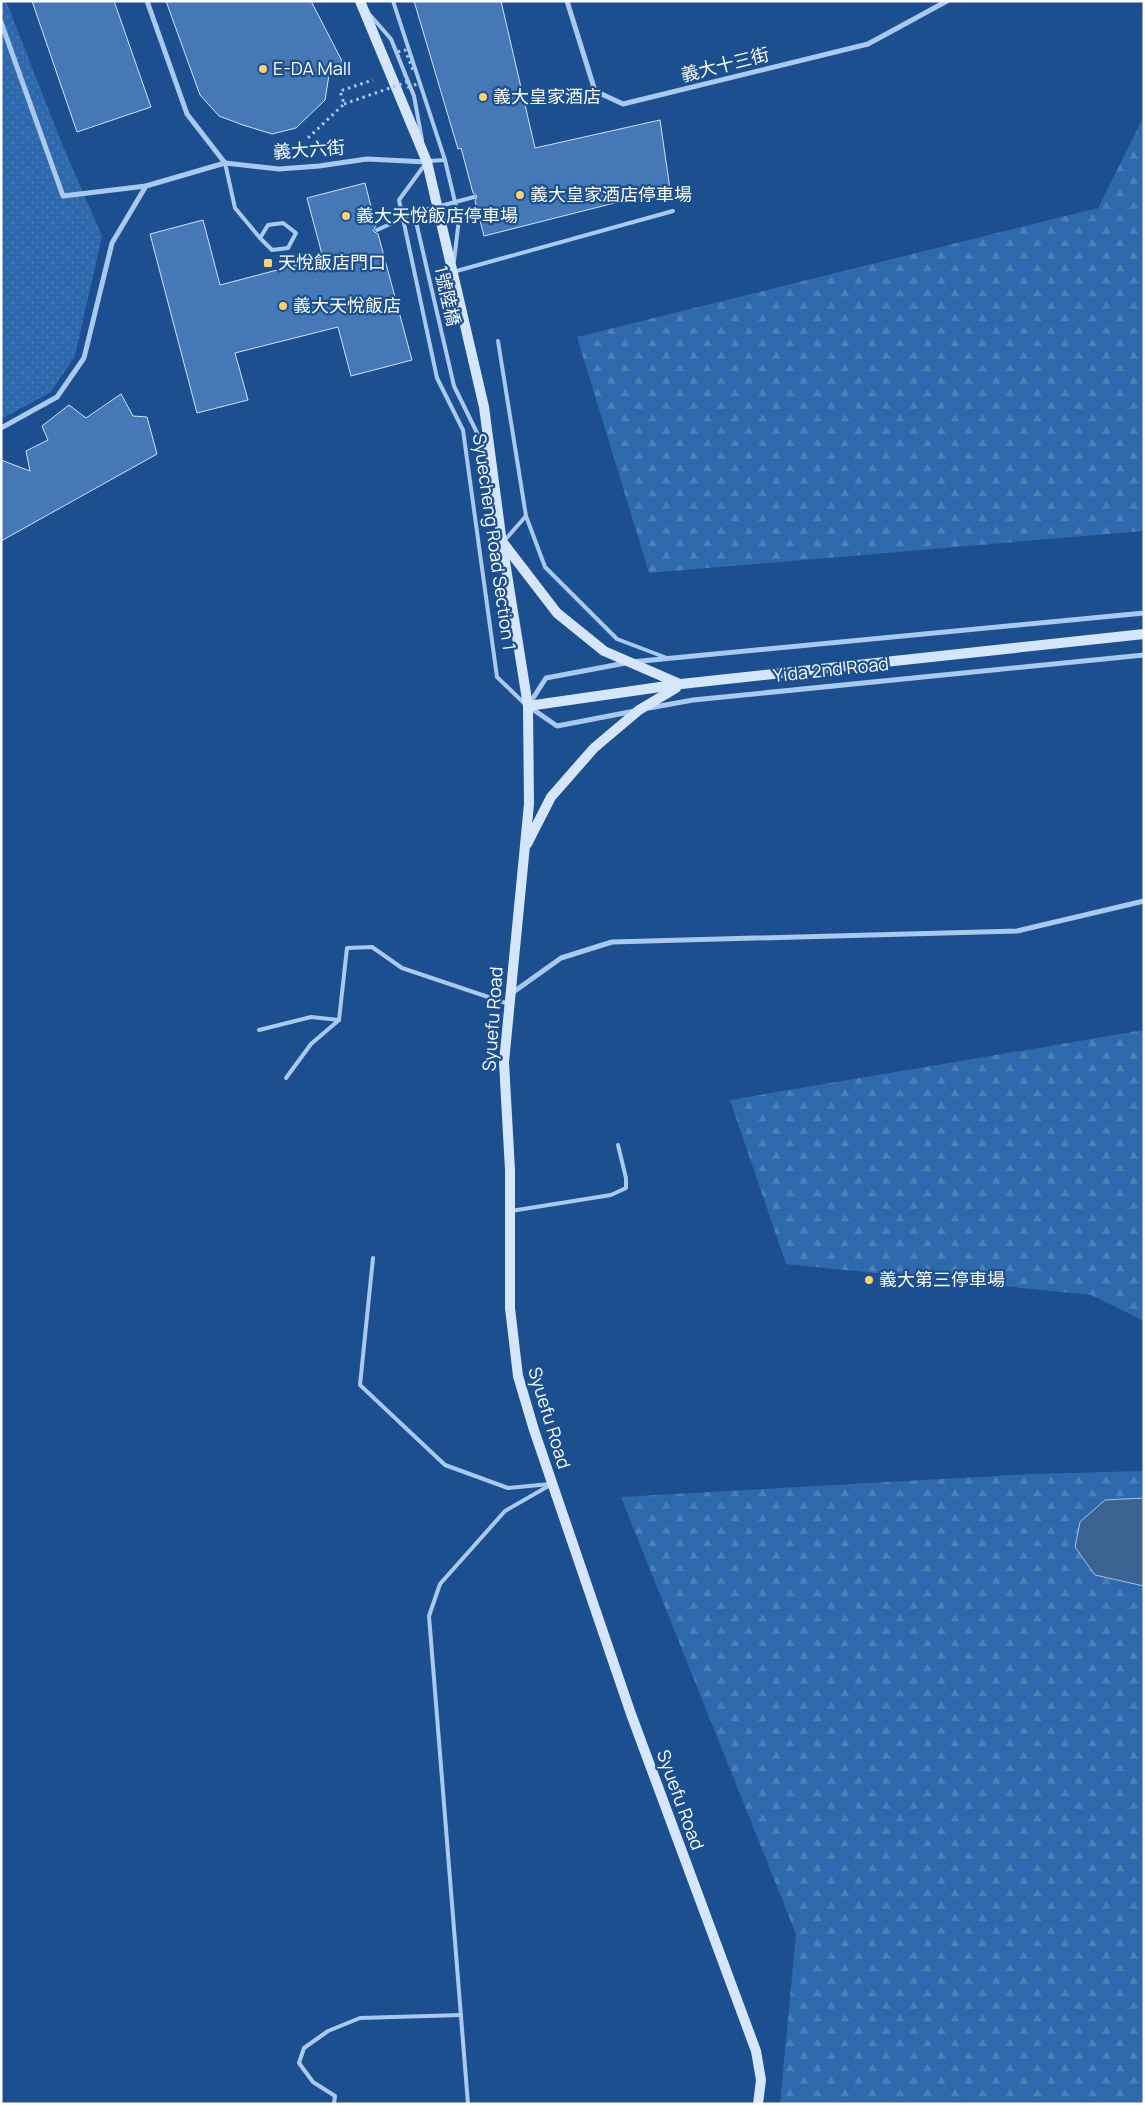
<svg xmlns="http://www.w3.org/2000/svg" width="1145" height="2105" font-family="Manrope,'Noto Sans TC',sans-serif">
<defs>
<pattern id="grass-dots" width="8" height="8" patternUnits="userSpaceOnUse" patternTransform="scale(1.25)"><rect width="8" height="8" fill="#2e69ad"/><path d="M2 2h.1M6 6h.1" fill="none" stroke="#4d80b9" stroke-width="1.8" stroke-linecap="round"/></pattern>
<pattern id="forest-firs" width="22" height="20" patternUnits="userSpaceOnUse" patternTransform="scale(1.25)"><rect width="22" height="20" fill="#2e69ad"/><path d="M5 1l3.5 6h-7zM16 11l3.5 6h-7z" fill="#4d80b9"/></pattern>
</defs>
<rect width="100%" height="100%" fill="#1b4f8f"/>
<polygon fill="url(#grass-dots)" points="1,1 6,1 63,146 102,236 75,356 51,392 1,419"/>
<g fill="url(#forest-firs)">
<polygon points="1144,116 1144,531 649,573 577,337 1098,208"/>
<polygon points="1144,1030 1144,1321 1091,1295 786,1264 730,1100"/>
<polygon points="1144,1471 1144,2104 780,2104 796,1934 621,1497 1032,1474"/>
</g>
<polygon fill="#3c6290" stroke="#9cc4f0" points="1144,1498 1144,1586 1095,1575 1075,1547 1080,1522 1105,1500"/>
<g fill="#4478b7" stroke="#cfe3fa">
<polygon points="32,1 114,1 151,107 77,132"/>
<polygon points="166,1 311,1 343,63 329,75 325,100 296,128 272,134 243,125 219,116 200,95"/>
<polygon points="414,1 501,1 535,148 660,120 670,189 484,236 475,201 477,196 473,193 461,148 458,149"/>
<polygon points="365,183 376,226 373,231 378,234 412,360 351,376 338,327 235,353 248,400 197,413 150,234 203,220 220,285 323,258 307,198"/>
<polygon points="121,394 133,416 147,417 157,454 1,541 1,460 30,471 26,451 48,440 42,426 69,405 86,418"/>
</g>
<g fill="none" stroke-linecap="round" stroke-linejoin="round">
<g stroke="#a9c9ee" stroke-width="3" stroke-dasharray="2.5 4" stroke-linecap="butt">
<polyline points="308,138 344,104 340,91 373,80"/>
<polyline points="470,215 471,217 474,216 472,209"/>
</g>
<g stroke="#a9c9ee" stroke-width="4">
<polyline points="393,1 445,160 429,161"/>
<polyline points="370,15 391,39 414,96 422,140"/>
<polyline points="445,160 459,219 454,261"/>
<polyline points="225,163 235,208 260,238 272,250 288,248 296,233 283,223 268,225 260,238"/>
<polyline points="426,163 399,200 437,378 463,430 497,677 525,704"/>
<polyline points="414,213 454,386 486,451"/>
<polyline points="453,272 673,211"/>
<polyline points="498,341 526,516 504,541"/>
<polyline points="526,516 545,567 617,639 667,658"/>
<polyline points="259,1030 311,1017 339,1020 347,948 372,947 402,968 509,1004"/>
<polyline points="286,1078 311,1044 339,1020"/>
<polyline points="511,1211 611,1195 626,1188 626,1178 618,1145"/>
<polyline points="373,1258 360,1385 445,1465 508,1488 550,1484"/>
<polyline points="334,2104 335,2096 313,2082 299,2063 304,2048 328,2031 360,2018 461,2015"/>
<polyline points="468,2104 429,1616 440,1584 505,1511 552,1484"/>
</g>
<g stroke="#a9c9ee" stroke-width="5">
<polyline points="147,1 187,114 225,163"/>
<polyline points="567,1 595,91 623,104 868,44 947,1"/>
<polyline points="1,22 63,196 146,186"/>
<polyline points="1,428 57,397 84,358 112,243 146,186 225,163 279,169 319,166 367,159 427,162"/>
<polyline points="649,708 693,700 1144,655"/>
<polyline points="635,711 557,726 528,706 546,678 631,662 1144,613"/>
<polyline points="512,993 561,958 612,942 1017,931 1144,901"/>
</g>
<g stroke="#d6e6fa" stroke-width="10">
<polyline points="360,1 427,162 484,407 502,543 528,706 529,804 504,1062 510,1170 510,1308 518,1376 534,1430 631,1714 756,2051 761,2080 758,2104"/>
<polyline points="504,544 557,613 604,651 680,684"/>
<polyline points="528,706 681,684 1144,634"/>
<polyline points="527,844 551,797 594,748 639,710 676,688"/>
</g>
<g stroke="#a9c9ee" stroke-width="3" stroke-dasharray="2.5 4" stroke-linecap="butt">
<polyline points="407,82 397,52 405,50 413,70"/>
<polyline points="344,104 407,82 408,87 421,83"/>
</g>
<polyline stroke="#a9c9ee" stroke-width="4" points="377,230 414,213 474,197"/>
</g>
<g fill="#ffd166" stroke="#1b4f8f" stroke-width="2">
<circle cx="263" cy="69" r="5"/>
<circle cx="483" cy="97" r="5"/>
<circle cx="520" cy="195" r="5"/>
<circle cx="346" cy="216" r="5"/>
<rect x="263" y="258" width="10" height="10" rx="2.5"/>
<circle cx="283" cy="306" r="5"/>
<circle cx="869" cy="1280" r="5"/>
</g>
<g text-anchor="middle" stroke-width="4.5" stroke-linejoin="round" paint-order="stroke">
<g font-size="18" fill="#fff" stroke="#1b4f8f">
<text transform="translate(725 65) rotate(-14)" y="6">義大十三街</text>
<text transform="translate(309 150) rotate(-4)" y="6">義大六街</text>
<text transform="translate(447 296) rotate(77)" y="6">1號陸橋</text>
<text transform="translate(494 542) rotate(82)" y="6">Syuecheng Road Section 1</text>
<text transform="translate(831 670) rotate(-6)" y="6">Yida 2nd Road</text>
<text transform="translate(493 1019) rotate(-86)" y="6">Syuefu Road</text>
<text transform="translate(549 1418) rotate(73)" y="6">Syuefu Road</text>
<text transform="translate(680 1800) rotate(70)" y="6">Syuefu Road</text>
</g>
<g font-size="18" fill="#fff" stroke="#1b4f8f" text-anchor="start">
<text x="273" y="75">E-DA Mall</text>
<text x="493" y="103">義大皇家酒店</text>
<text x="530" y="201">義大皇家酒店停車場</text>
<text x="356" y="222">義大天悅飯店停車場</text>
<text x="278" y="269">天悅飯店門口</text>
<text x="293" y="312">義大天悅飯店</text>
<text x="879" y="1286">義大第三停車場</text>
</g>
</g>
<rect width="1145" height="2105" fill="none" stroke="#ffffff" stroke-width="5"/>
</svg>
